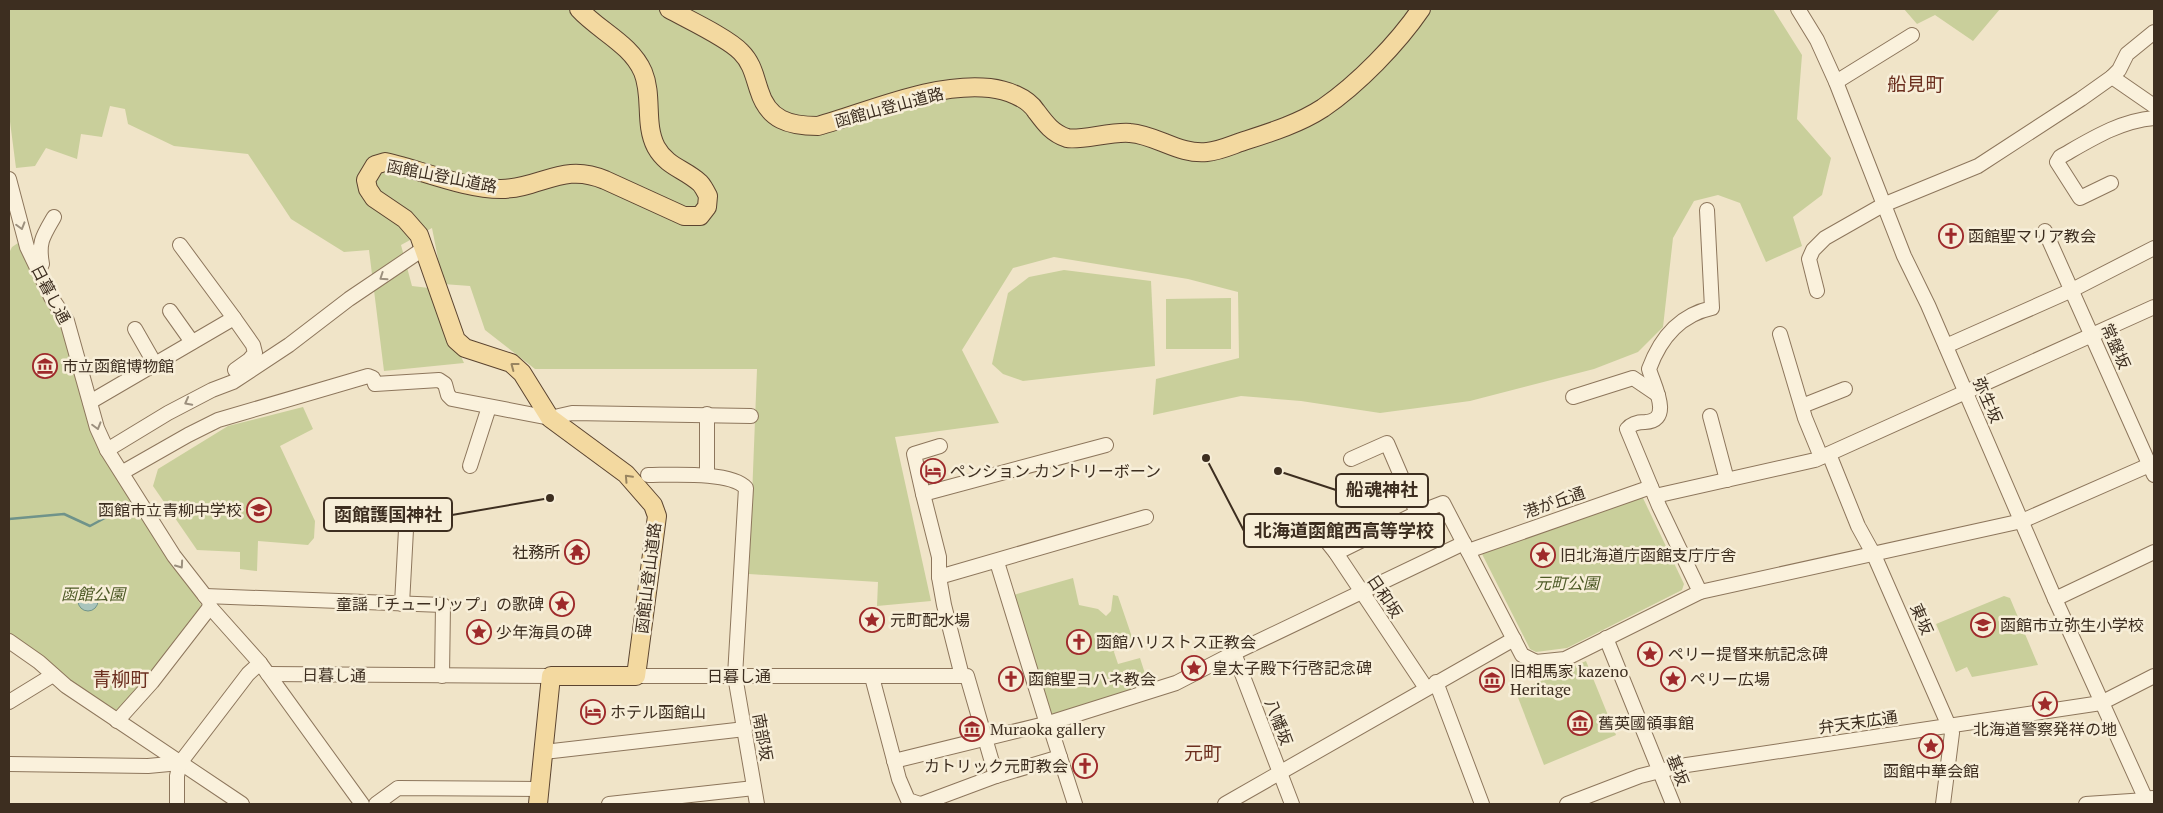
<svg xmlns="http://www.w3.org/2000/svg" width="2163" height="813" font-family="'PT Serif','Noto Sans JP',serif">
<rect width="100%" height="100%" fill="#f0e4c8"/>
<g fill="#c9cf9b">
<polygon points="9,9 1773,9 1802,55 1797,119 1831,158 1822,195 1793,217 1802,246 1766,262 1740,203 1718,195 1694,201 1673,238 1663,327 1638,352 1594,369 1470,401 1380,413 1301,401 1241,396 1153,415 1156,379 1239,358 1238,292 1188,279 1054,257 1013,268 962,350 999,423 895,437 931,601 877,606 878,582 749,574 757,369 535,369 485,330 470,286 443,284 432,228 401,245 412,286 429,288 464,363 384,371 369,250 344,252 291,219 248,154 174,146 128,124 125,109 110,106 102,137 81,134 77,159 46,148 35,166 16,168 9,114"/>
<polygon points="1904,9 2000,9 1973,41 1935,15 1917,24"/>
<polygon points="21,241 61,320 93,429 151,526 203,608 117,714 9,637 9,253 12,247"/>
<polygon points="1064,270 1151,281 1155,366 1023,381 1003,374 992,364 1008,293 1029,277"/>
<polygon points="1231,298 1231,349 1166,349 1166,299"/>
<polygon points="303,407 313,429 280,446 315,521 314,538 308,545 258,541 257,571 240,569 240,552 197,550 153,486 158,469 228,426"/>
<polygon points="1642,496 1684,584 1682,590 1567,648 1536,652 1530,649 1481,552"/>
<polygon points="1073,578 1079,605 1098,609 1106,616 1111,611 1113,595 1118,596 1133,640 1116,645 1114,652 1118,664 1140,658 1149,686 1049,715 1010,596"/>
<polygon points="2004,596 2010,598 2038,665 1972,677 1967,667 1956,672 1936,624"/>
<polygon points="1586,661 1616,735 1544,765 1517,695 1522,689"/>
</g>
<circle fill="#a9c4bc" stroke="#6f938a" cx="88" cy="601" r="10"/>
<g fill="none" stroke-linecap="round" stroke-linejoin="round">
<polyline stroke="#6f938a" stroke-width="2.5" points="9,519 64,514 90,526 114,513 132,511"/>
<defs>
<g id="minor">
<polyline points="1798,9 1817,40 1836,82 1904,256 1928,305 2055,599 2148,804"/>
<polyline points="2112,77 2119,70 2127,54 2154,32"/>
<polyline points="1836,82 1912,35"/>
<polyline points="9,179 27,247 51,297 67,321 97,428 107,450 174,556 209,601 210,607 260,663 362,804"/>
<path d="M2111,183L2080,198L2057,162L2060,157C2090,140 2119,121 2154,118"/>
<polyline points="2045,231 2154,475"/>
<polyline points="180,245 234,318"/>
<path d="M40,268L42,264C38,242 43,236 54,217"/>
<polyline points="1817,291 1809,259 1813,250 1825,238 1883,205 1978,166 2081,99 2112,77 2154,106"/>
<polyline points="170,311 192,342"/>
<polyline points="135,329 155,364"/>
<polyline points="1780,334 1805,418 1821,457"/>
<polyline points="1946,346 2072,290 2154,248"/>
<polyline points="1573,397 1633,378 1658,395"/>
<polyline points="90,402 234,318 253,345 255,353 249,360 235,370"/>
<polyline points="1802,406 1845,389"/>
<polyline points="1710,416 1727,480"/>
<polyline points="107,450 168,413 212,390 233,382 289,345 349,299 423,249"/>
<polyline points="1829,454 1858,526 1874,555 1952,733 1943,804"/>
<polyline points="1351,459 1387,443 1417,513"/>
<polyline points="470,466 489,407"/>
<polyline points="123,472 188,435 218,420 368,376 373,378 375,384 439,380 445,384 448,395 452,399 550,418 572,413 751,416"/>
<path d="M648,475C671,475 731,471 746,488L735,676L757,804"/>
<polyline points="707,475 707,414"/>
<polyline points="923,494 914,454 940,446"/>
<polyline points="1655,496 1815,460 2154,307"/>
<polyline points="1313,524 1336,553 1426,688"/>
<polyline points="1468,551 1651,487"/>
<path d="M1336,553L1417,513L1443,503L1522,655L1536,662L1565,659L1700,592L1659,506L1627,429C1632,423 1638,422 1645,422C1674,421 1653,384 1649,369C1660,339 1679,315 1712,308L1707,210"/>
<polyline points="997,562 1047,724"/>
<polyline points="939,577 1146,517"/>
<polyline points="1700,592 2022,521 2154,463"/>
<polyline points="205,596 443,605 442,676"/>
<polyline points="2055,599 2154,552"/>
<polyline points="402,604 407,511"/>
<polyline points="1606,638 1673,804"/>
<polyline points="9,641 39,662 66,686 242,804"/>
<polyline points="1234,653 1292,804"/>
<polyline points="268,674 551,676"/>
<polyline points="636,676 967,676 996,776"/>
<polyline points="962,676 944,605 939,577 939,557 923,494 1106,445"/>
<polyline points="872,677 899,779 908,800 920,804"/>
<polyline points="1436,682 1482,804"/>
<polyline points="9,702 53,675"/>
<polyline points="117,721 152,682 210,607"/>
<polyline points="1049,723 1075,804"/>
<polyline points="544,752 745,729"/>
<polyline points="894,761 1049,723 1176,683 1234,653 1464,543"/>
<polyline points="9,764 148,766 180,763"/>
<polyline points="177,804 177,776 180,763 248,674 260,663"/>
<polyline points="376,804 398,788 539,789"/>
<polyline points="609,804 754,788"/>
<polyline points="921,804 996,776 1060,757"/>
<polyline points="1225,804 1514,639"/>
<polyline points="1567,804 1640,776 1680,766 2101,703 2154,676"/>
<polyline points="2086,804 2146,800 2152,798"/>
</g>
<g id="major">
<path d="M669,9C687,19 728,38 741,52C752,63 754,75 759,90C768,120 789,126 818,126C871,111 934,82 990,88C1006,90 1027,97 1036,111C1045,123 1052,133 1067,138C1079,141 1113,131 1130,133C1157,135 1179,155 1207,152C1220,151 1234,144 1247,140C1272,132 1300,123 1323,108C1358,84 1397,44 1421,9"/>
<path d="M538,804L551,676H636L657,516L653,505L626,474L550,418L522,373L511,363L465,348L456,340L419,235L405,219L374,198L368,189L366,180L375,165L385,162C422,170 464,189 501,189C542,188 563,162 605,180L684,216H700L707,207L708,196C706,192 703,186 700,183C685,169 667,167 656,147C644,124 653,96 643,72C631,44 599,31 579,9"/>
</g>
</defs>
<use href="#minor" stroke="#8d765c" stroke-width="16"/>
<use href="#major" stroke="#5b4430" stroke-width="20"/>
<use href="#minor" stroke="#faf1dc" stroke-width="14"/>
<use href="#major" stroke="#f3d9a0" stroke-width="18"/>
</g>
<defs><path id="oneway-chevron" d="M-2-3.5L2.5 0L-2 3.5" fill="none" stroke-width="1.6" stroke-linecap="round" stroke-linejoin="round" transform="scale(1.25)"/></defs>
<g stroke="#9c907e">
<use href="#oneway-chevron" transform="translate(21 226) rotate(74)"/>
<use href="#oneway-chevron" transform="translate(383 277) rotate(146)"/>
<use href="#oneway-chevron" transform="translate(188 402) rotate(152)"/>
<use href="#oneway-chevron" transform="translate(97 426) rotate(74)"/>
<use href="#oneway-chevron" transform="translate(180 565) rotate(55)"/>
</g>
<g stroke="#988460">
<use href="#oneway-chevron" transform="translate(514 366) rotate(-143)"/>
<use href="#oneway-chevron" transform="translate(628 478) rotate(-133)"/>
</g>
<defs>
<symbol id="church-ring" viewBox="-11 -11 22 22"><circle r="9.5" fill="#f7eed8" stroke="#9e2a2b" stroke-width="1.5"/><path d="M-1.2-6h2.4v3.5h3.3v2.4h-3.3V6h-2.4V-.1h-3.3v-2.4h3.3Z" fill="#9e2a2b"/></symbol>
<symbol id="museum-ring" viewBox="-11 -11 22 22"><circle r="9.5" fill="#f7eed8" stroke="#9e2a2b" stroke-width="1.5"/><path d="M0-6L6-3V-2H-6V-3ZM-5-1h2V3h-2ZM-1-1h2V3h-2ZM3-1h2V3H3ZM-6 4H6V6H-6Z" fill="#9e2a2b"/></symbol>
<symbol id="hotel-ring" viewBox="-11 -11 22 22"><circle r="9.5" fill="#f7eed8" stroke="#9e2a2b" stroke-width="1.5"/><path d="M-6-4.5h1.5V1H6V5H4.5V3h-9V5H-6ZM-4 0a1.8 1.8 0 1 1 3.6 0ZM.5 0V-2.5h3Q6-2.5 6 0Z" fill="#9e2a2b"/></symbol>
<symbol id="school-ring" viewBox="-11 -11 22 22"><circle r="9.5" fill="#f7eed8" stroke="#9e2a2b" stroke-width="1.5"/><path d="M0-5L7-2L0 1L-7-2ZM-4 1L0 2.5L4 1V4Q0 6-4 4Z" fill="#9e2a2b"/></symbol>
<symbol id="temple-ring" viewBox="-11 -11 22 22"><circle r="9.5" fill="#f7eed8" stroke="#9e2a2b" stroke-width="1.5"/><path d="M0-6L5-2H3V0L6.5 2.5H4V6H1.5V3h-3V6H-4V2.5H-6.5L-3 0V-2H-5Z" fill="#9e2a2b"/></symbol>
<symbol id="sight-ring" viewBox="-11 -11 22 22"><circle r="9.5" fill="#f7eed8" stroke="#9e2a2b" stroke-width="1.5"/><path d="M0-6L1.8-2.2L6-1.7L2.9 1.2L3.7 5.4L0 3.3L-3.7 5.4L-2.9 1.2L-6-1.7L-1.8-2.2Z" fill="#9e2a2b"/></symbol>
</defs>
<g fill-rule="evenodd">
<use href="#church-ring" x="1937" y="222" width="28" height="28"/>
<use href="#museum-ring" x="31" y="352" width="28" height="28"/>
<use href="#hotel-ring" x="919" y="457" width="28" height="28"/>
<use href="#school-ring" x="245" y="496" width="28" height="28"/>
<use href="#temple-ring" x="563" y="538" width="28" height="28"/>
<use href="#sight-ring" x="1529" y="541" width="28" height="28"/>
<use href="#sight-ring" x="548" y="590" width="28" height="28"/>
<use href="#sight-ring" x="858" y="606" width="28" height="28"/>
<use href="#school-ring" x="1969" y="611" width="28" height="28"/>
<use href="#sight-ring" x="465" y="618" width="28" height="28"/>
<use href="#church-ring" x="1065" y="628" width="28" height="28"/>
<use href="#sight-ring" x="1636" y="640" width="28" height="28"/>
<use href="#sight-ring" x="1180" y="654" width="28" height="28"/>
<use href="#church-ring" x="997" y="665" width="28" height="28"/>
<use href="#sight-ring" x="1659" y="665" width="28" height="28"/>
<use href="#museum-ring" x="1478" y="666" width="28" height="28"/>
<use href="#sight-ring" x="2031" y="690" width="28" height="28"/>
<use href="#hotel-ring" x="579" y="698" width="28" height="28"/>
<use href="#museum-ring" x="1566" y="709" width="28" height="28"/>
<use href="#museum-ring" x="958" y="715" width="28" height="28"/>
<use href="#sight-ring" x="1917" y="732" width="28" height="28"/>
<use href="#church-ring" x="1071" y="752" width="28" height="28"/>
</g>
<g text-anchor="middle" stroke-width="5" stroke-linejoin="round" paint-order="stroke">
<g font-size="16" fill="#3d2e20" stroke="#f7eed8">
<text transform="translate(889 107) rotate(-15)" y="6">函館山登山道路</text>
<text transform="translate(442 176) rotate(11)" y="6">函館山登山道路</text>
<text transform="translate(51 294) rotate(62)" y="6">日暮し通</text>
<text transform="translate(2116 346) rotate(66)" y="6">常盤坂</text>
<text transform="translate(1988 400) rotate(66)" y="6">弥生坂</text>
<text transform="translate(1554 502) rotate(-19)" y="6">港が丘通</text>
<text transform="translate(648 578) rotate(-83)" y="6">函館山登山道路</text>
<text transform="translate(1385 596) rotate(56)" y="6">日和坂</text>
<text transform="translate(1922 619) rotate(66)" y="6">東坂</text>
<text transform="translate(334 675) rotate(1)" y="6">日暮し通</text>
<text x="739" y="682">日暮し通</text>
<text transform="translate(1279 722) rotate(69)" y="6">八幡坂</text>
<text transform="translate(1858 722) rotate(-8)" y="6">弁天末広通</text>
<text transform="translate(763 737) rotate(80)" y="6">南部坂</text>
<text transform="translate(1678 770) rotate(68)" y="6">基坂</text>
</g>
<g font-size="16" fill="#3d2e20" stroke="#f7eed8" text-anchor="start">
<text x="1968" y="242">函館聖マリア教会</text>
<text x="62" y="372">市立函館博物館</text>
<text x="950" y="477">ペンション カントリーボーン</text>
<text x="242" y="516" text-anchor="end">函館市立青柳中学校</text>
<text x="560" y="558" text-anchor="end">社務所</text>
<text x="1560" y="561">旧北海道庁函館支庁庁舎</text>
<text x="544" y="610" text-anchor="end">童謡「チューリップ」の歌碑</text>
<text x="890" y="626">元町配水場</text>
<text x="2000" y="631">函館市立弥生小学校</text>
<text x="496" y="638">少年海員の碑</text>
<text x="1096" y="648">函館ハリストス正教会</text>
<text x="1668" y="660">ペリー提督来航記念碑</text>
<text x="1212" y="674">皇太子殿下行啓記念碑</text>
<text x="1510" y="677">旧相馬家 kazeno<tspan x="1510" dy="18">Heritage</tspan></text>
<text x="1028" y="685">函館聖ヨハネ教会</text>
<text x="1690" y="685">ペリー広場</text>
<text x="610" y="718">ホテル函館山</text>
<text x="1598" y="729">舊英國領事館</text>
<text x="990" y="735">Muraoka gallery</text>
<text x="2045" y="735" text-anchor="middle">北海道警察発祥の地</text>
<text x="1068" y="772" text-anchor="end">カトリック元町教会</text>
<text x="1931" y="777" text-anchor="middle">函館中華会館</text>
</g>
<g font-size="16" font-style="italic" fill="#4d5a26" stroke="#f7eed8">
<text x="1567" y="589">元町公園</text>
<text x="93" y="600">函館公園</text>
</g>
<g font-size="19" fill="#6b2e1e" stroke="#f7eed8">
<text x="1916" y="91">船見町</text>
<text x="121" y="686">青柳町</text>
<text x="1203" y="760">元町</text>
</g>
</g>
<path fill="none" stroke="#3d2e20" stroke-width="2" d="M1278 471L1336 490M550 498L452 515M1206 458L1244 531"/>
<g fill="#3d2e20" stroke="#f7eed8" stroke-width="2">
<circle cx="1278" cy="471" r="5"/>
<circle cx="550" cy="498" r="5"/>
<circle cx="1206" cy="458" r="5"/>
</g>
<g fill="#f7eed8" stroke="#3d2e20" stroke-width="2">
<rect x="1336" y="474" width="92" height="33" rx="5"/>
<rect x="324" y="498" width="128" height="33" rx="5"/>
<rect x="1244" y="514" width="200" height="33" rx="5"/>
</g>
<g font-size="18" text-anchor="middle" font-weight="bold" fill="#3d2e20">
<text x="1382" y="496">船魂神社</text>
<text x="388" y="521">函館護国神社</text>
<text x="1344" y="537">北海道函館西高等学校</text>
</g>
<rect width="2163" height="813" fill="none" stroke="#3d2e20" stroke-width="20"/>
</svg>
